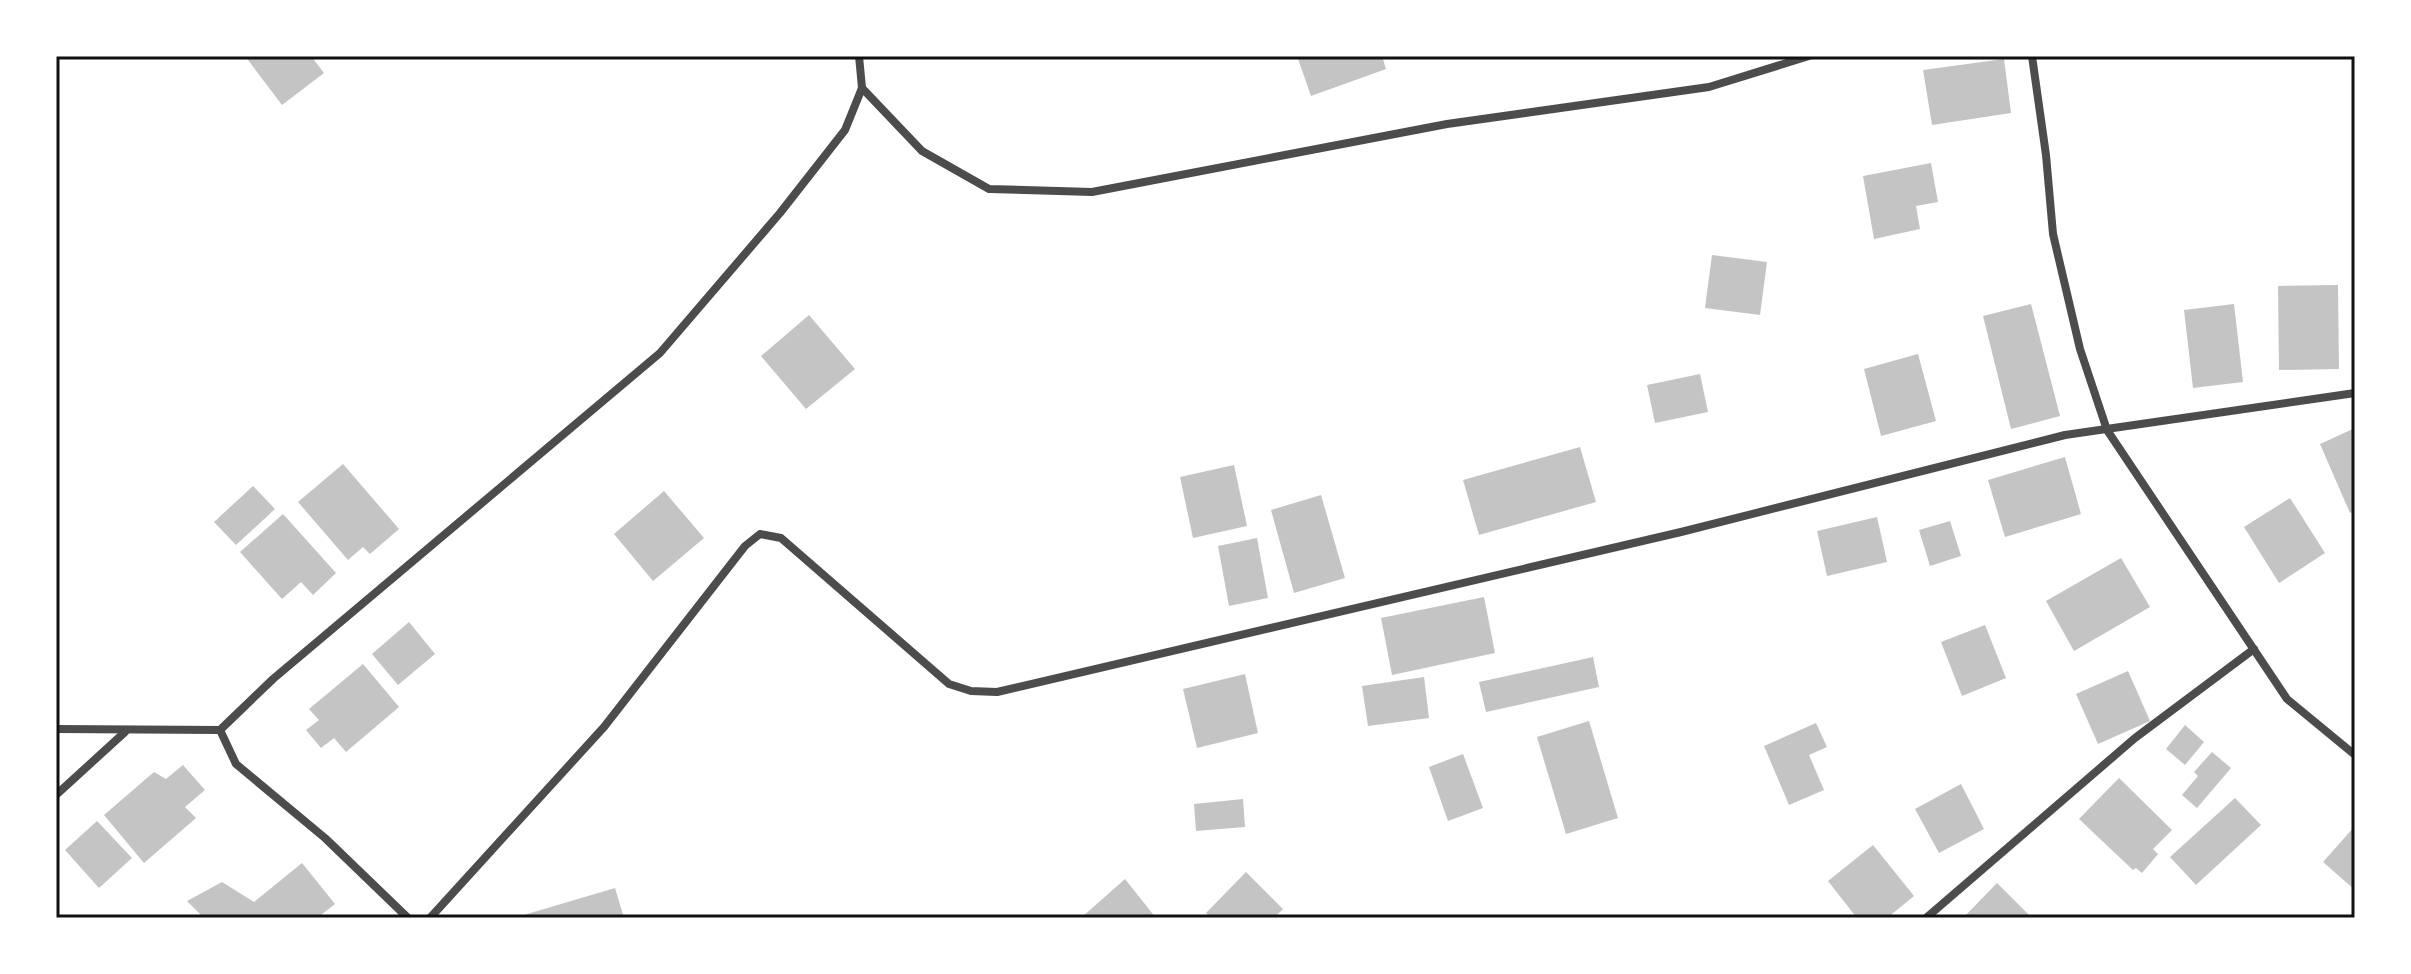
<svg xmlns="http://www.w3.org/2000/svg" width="2411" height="974" font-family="'Asap Condensed',sans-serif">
<rect width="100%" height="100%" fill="#fff"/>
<g fill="#c4c4c4">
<polygon points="245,56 311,56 324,73 282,105"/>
<polygon points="1297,56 1382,56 1386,69 1311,96"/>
<polygon points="2004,59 2011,113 1932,125 1923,70"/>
<polygon points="1931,163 1938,202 1916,206 1920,229 1874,239 1863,176"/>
<polygon points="1712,255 1767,262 1760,315 1705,308"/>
<polygon points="2338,285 2339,369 2279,370 2278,286"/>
<polygon points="2031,304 2060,416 2011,429 1983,316"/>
<polygon points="2234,304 2243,382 2193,388 2184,310"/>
<polygon points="809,315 855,369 806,409 761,356"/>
<polygon points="1918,354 1936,421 1881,436 1864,369"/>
<polygon points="1700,374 1708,412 1655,423 1647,385"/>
<polygon points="2355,428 2355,511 2350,513 2320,444"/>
<polygon points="1580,447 1596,502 1479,535 1463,480"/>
<polygon points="2065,457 2081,514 2005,537 1988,480"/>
<polygon points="343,464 399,529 370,554 363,547 348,560 298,502"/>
<polygon points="1234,465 1247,526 1193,538 1180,477"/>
<polygon points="253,486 275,509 236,545 214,522"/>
<polygon points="664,491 704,538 653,581 614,534"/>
<polygon points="1321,495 1345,578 1294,593 1271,510"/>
<polygon points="2290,498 2325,553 2279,583 2244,527"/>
<polygon points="283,514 336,573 313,595 301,582 282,599 240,552"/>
<polygon points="1877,517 1887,562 1827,576 1817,531"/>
<polygon points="1950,521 1961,556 1930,566 1919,530"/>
<polygon points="1257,538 1268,598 1229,606 1218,546"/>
<polygon points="2121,558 2150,607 2074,651 2046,601"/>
<polygon points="1484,597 1495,653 1392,675 1381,618"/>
<polygon points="409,622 435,654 398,685 372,654"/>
<polygon points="1985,625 2006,678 1962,696 1941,642"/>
<polygon points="1593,657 1599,687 1486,712 1479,682"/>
<polygon points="363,664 399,707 346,752 334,738 321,748 306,730 319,720 309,709"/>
<polygon points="2128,671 2150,721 2098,744 2076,694"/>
<polygon points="1245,674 1258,733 1197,748 1183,689"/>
<polygon points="1424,677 1429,718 1368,726 1362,686"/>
<polygon points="1589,721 1618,818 1566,834 1537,737"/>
<polygon points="1816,723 1827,747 1809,755 1824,790 1789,805 1764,746"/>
<polygon points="2185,725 2204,742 2185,765 2166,749"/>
<polygon points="2212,752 2231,768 2197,808 2182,795 2198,776 2194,772"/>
<polygon points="1463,754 1483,808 1448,821 1429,767"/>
<polygon points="183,765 205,790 185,807 196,818 144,863 104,815 154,772 166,779"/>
<polygon points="2119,778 2172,830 2153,849 2158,854 2142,873 2136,868 2133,870 2079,819"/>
<polygon points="1961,784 1984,829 1939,853 1915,809"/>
<polygon points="2235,798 2261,825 2196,885 2170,857"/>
<polygon points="1243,799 1245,827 1196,831 1194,804"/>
<polygon points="97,821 132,858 99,888 65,850"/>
<polygon points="2355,826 2355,890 2323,862"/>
<polygon points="1873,845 1914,896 1887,918 1857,918 1828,881"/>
<polygon points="302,863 335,904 317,918 204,918 187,901 222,882 254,902"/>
<polygon points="1246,872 1283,909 1274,918 1211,918 1206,913"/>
<polygon points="1125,879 1156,918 1081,918"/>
<polygon points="1997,883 2032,918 1963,918"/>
<polygon points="615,888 624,918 517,918 517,917"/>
</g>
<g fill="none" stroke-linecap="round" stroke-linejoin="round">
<g stroke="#4c4c4c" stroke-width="8">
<polyline points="2032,56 2046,155 2053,234 2080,349 2107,430 2287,699 2355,755"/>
<polyline points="862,88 922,151 989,189 1092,192 1447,124 1709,87 1809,56"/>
<polyline points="56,729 220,730"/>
<polyline points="56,795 125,732"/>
<polyline points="408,918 325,838 236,764 220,730 273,679 660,353 780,213 845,130 862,88 859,56"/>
<polyline points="430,918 604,727 745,546 760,534 781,538 949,684 971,691 997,692 1681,532 2065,435 2355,393"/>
<polyline points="1926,918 2135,738 2254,649"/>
</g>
</g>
<rect width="2411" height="974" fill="none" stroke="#ffffff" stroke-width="116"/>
<rect x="58" y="58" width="2295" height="858" fill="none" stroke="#111" stroke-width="3"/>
</svg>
